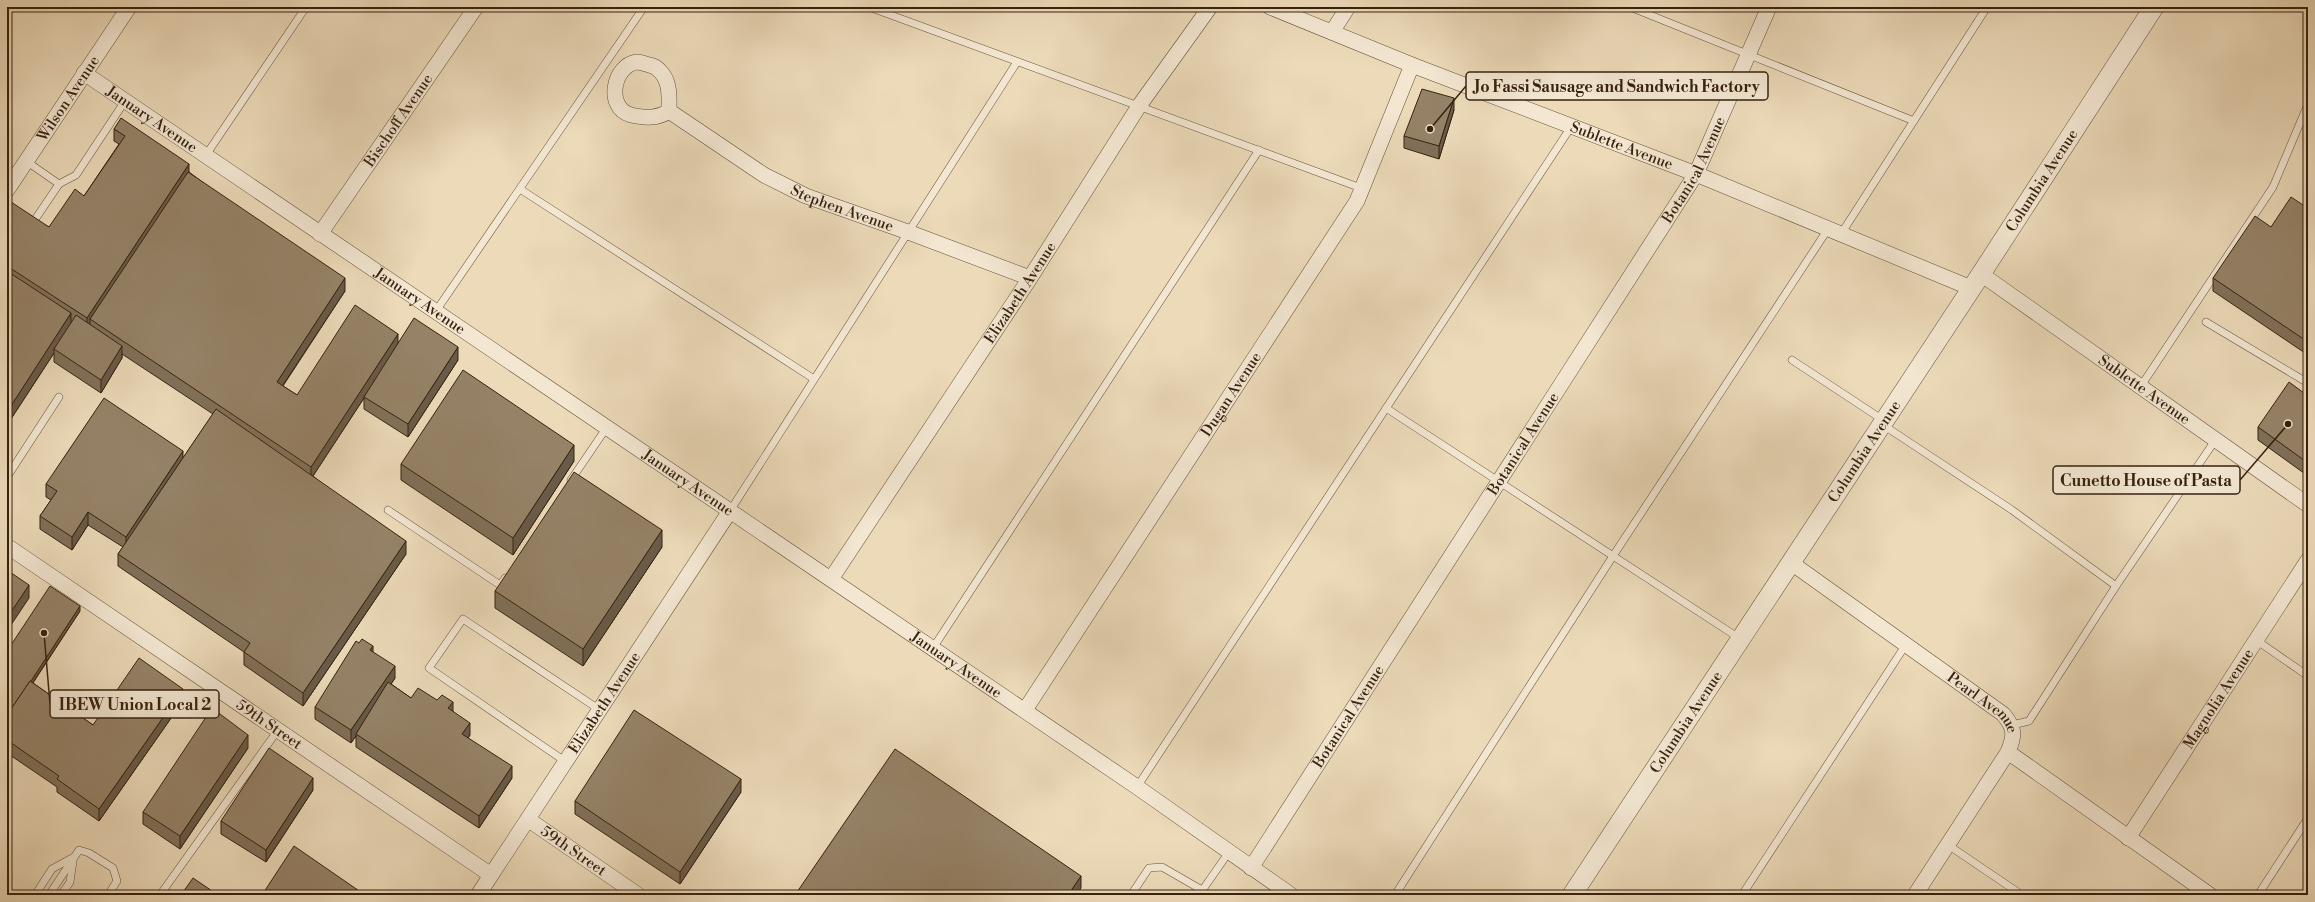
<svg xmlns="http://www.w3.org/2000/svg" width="2315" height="902" font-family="'Libre Bodoni',serif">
<rect width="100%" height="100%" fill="#ecdab9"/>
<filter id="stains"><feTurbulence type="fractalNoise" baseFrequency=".005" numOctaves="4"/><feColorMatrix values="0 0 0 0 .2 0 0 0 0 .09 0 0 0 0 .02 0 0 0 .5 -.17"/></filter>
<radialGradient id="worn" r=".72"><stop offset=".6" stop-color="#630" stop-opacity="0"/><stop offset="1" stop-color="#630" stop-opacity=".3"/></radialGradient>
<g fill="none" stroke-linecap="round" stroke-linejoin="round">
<defs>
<g id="service">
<polyline points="869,7 1361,188"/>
<polyline points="1630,7 1914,121"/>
<polyline points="206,155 306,7"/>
<polyline points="26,161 59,184"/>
<polyline points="520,189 814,379"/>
<polyline points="32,224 59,184 76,175 125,101"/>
<polyline points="1841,234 1987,7"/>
<polyline points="436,311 644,7"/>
<polyline points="2206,322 2308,383"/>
<polyline points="1792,360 1883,420"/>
<polyline points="2141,386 2273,187 2308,104"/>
<polyline points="1386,408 1739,638"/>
<polyline points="1883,425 2012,510 2116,586"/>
<polyline points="7,477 59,397"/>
<polyline points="571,480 607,427"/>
<polyline points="388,510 500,585 505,578"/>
<polyline points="730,511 1017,62"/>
<polyline points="2256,640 2308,676"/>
<polyline points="933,648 1259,150"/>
<polyline points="2012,725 2029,721 2116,586 2216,439"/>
<polyline points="566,762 429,668 463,619 600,710"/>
<polyline points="1137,787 1571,127"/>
<polyline points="1948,845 2022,895"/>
<polyline points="38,895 37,892 52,869 72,858"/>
<polyline points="49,895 79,850 89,853 113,868 117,881 108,895"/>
<polyline points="61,895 70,882 73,861"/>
<polyline points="160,895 278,730"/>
<polyline points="1131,895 1149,868 1162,867 1202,890"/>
<polyline points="1199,895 1229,852"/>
<polyline points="1395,895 1613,556 1828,229"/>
<polyline points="1742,895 1905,646"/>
<polyline points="2258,895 2308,818"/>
</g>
<g id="minor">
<path id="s1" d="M1270,7L1412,65L1696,174L1971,288"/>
<polyline points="1332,32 1348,7"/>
<path id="s2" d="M84,73L1137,787L1291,895"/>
<path id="s3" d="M669,111C657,119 645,118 631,115C605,108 613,65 637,62C641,62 646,64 649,65C658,66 665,76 667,83C670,92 669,102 669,111L764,175L806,196L908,232L1030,278"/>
<path id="s4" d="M7,190L129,7"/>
<path id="s5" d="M320,234L476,7"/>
<path id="s6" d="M1981,274L2308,505"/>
<path id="s7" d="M7,546L491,875"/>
<path id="s8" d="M1790,562L2003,714C2015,728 2015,735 2008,752L1915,895"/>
<path id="s9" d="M831,579L1030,278L1139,106L1210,7"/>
<path id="s10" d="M1025,710L1357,201L1412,65"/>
<polyline points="2008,752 2210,895"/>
<path id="s11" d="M529,820L638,895"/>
<path id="s12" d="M2128,838L2308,560"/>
<path id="s13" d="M1251,868L1696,174L1769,7"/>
<path id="s14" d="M478,895L730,511"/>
</g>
<g id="tertiary">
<path id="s15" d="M1572,895L1981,274L2154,7"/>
</g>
</defs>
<use href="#service" stroke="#645039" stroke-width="8"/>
<use href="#minor" stroke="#645039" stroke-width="16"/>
<use href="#tertiary" stroke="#645039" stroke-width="20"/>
<use href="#service" stroke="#f3e7d2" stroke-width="7"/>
<use href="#minor" stroke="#f3e7d2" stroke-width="15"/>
<use href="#tertiary" stroke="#f3e7d2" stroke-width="19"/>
</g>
<g fill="#807059" stroke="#36220e">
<polygon points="1454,110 1439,159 1404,148 1404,136"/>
<polygon points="114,129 189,172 345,291 283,386 297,395 398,343 458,360 408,437 364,409 364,398 313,476 406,554 303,706 244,665 244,652 118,566 118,554 123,547 88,525 72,550 40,529 40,516 51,500 46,497 46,484 183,458 213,414 122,354 122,358 101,393 54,362 54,353 7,425 7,207 49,227 84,196 119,144 114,141"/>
<polygon points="2308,197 2308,355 2213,291 2213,278 2271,227 2303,205"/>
<polygon points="2308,396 2308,476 2258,440 2258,427"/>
<polygon points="574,461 513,555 401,480 401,464"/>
<polygon points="662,547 583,666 495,608 495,591"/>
<polygon points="80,611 33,683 93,725 183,701 99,821 57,792 57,787 7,753 7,651"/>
<polygon points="373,652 395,678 391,684 411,698 453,711 470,735 468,738 512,778 479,828 356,747 356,736 351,743 315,719 315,707"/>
<polygon points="248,748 180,849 143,824 143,812"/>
<polygon points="313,790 266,862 221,834 221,821"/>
<polygon points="741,792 680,884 575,814 575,801"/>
</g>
<g fill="#685b48" stroke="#36220e">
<polygon points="1454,98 1454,110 1439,159 1439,146"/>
<polygon points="189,164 189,176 90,319 90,326 87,331 87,318"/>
<polygon points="345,278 345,291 277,394 277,382"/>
<polygon points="71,313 71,326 54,349 54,353 7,425 7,412"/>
<polygon points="398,334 398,347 364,397 364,398 311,479 311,467"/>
<polygon points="122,346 122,358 101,393 101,380"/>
<polygon points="458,347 458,360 408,437 408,424"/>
<polygon points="574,445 574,461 513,555 513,538"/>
<polygon points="183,451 183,464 126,549 126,537"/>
<polygon points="88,512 88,525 72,550 72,537"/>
<polygon points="662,530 662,547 583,666 583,649"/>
<polygon points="406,541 406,554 303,706 303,693"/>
<polygon points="29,585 29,598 7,631 7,618"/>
<polygon points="80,606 80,611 10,717 10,713"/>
<polygon points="373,646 373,658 370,650"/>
<polygon points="395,666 395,678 357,735 356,734 356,736 351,743 351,730"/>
<polygon points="183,689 183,701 99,821 99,809"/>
<polygon points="453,702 453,715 448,708"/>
<polygon points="470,723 470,735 462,747 462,734"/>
<polygon points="248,735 248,748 180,849 180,836"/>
<polygon points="512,766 512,778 479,828 479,816"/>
<polygon points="313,778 313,790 266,862 266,850"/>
<polygon points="741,779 741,792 680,884 680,872"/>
<polygon points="1081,876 1081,888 1077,895 1068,895"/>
</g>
<g fill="#958267" stroke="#36220e">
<polygon points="1422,89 1454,98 1439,146 1404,136"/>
<polygon points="121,118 189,164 87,318 7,266 7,207 11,202 49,227 75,189 84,196 125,136 114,129"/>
<polygon points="188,172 345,278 277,382 297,395 355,305 398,334 311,467 90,319"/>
<polygon points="2291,197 2303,205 2308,197 2308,342 2213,278 2255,216 2271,227"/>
<polygon points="7,271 71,313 7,412"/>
<polygon points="76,315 122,346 101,380 54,349"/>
<polygon points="414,318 458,347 408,424 364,397"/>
<polygon points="463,370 574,445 513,538 401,464"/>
<polygon points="2289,382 2308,396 2308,463 2258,427"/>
<polygon points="104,398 183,451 126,537 88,512 72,537 40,516 57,491 46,484"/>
<polygon points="216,409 406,541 303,693 244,652 250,643 118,554"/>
<polygon points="574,472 662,530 583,649 495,591"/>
<polygon points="7,570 29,585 7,618"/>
<polygon points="50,586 80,606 31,681 30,681 9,712 7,711 7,651"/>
<polygon points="362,639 373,646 370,650 395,666 351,730 315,707 356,641 359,643"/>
<polygon points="139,658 183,689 99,809 57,779 59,776 7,740 7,715 30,681 93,725"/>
<polygon points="388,682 411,698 418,688 437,700 442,695 453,702 448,708 470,723 462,734 512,766 479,816 356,734"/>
<polygon points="212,708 248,735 180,836 143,812"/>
<polygon points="634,710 741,779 680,872 575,801"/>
<polygon points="269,748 313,778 266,850 221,821"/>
<polygon points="895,749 1081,876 1068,895 795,895"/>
<polygon points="294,846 365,895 262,895"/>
<polygon points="193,878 218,895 181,895"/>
</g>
<g text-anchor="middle" stroke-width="4" stroke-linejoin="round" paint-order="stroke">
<g font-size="15" fill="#36220e" stroke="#f3e7d2">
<text dy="5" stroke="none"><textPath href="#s4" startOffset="110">Wilson Avenue</textPath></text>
<text dy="5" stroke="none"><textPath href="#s2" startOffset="82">January Avenue</textPath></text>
<text dy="5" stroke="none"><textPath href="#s5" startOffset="138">Bischoff Avenue</textPath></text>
<text dy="5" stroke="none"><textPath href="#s1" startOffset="378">Sublette Avenue</textPath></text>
<text dy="5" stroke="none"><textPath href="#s13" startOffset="827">Botanical Avenue</textPath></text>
<text dy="5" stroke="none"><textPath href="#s15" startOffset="855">Columbia Avenue</textPath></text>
<text dy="5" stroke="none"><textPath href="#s3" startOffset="377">Stephen Avenue</textPath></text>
<text dy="5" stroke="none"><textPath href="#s9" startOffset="343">Elizabeth Avenue</textPath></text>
<text dy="5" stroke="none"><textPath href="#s2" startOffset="406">January Avenue</textPath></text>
<text dy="5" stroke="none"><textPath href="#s6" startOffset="200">Sublette Avenue</textPath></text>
<text dy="5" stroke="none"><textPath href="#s10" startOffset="377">Dugan Avenue</textPath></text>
<text dy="5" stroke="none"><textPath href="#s13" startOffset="504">Botanical Avenue</textPath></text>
<text dy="5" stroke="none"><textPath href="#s15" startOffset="531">Columbia Avenue</textPath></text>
<text dy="5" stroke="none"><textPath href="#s2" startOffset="730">January Avenue</textPath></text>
<text dy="5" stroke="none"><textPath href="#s2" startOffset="1054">January Avenue</textPath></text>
<text dy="5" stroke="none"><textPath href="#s12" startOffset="166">Magnolia Avenue</textPath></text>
<text dy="5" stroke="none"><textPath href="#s14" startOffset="230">Elizabeth Avenue</textPath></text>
<text dy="5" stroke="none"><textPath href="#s8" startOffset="239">Pearl Avenue</textPath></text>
<text dy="5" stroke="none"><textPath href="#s13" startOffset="180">Botanical Avenue</textPath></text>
<text dy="5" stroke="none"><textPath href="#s15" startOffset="207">Columbia Avenue</textPath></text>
<text dy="5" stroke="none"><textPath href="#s7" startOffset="317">59th Street</textPath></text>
<text dy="5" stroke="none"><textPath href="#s11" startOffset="54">59th Street</textPath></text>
</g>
</g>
<path fill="none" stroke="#36220e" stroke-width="1.5" d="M1430 129L1466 86M2288 424L2240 480M44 633L50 704"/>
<g fill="#36220e" stroke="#f3e7d2" stroke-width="1.5">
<circle cx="1430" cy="129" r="4"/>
<circle cx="2288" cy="424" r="4"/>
<circle cx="44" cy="633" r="4"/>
</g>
<g fill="#f3e7d2" stroke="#36220e" stroke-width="1.5">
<rect x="1466" y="72" width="302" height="28" rx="4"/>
<rect x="2053" y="466" width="187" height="28" rx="4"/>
<rect x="50" y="690" width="169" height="28" rx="4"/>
</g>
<g font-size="16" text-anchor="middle" font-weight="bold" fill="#36220e">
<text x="1617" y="92">Jo Fassi Sausage and Sandwich Factory</text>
<text x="2146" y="486">Cunetto House of Pasta</text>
<text x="135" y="710">IBEW Union Local 2</text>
</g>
<rect width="2315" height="902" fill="none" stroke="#ecdab9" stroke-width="24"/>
<rect x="8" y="8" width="2299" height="886" fill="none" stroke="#36220e" stroke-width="2"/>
<rect x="12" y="12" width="2291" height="878" fill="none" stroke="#36220e"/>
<rect width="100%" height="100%" filter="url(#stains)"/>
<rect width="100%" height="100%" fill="url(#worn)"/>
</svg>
